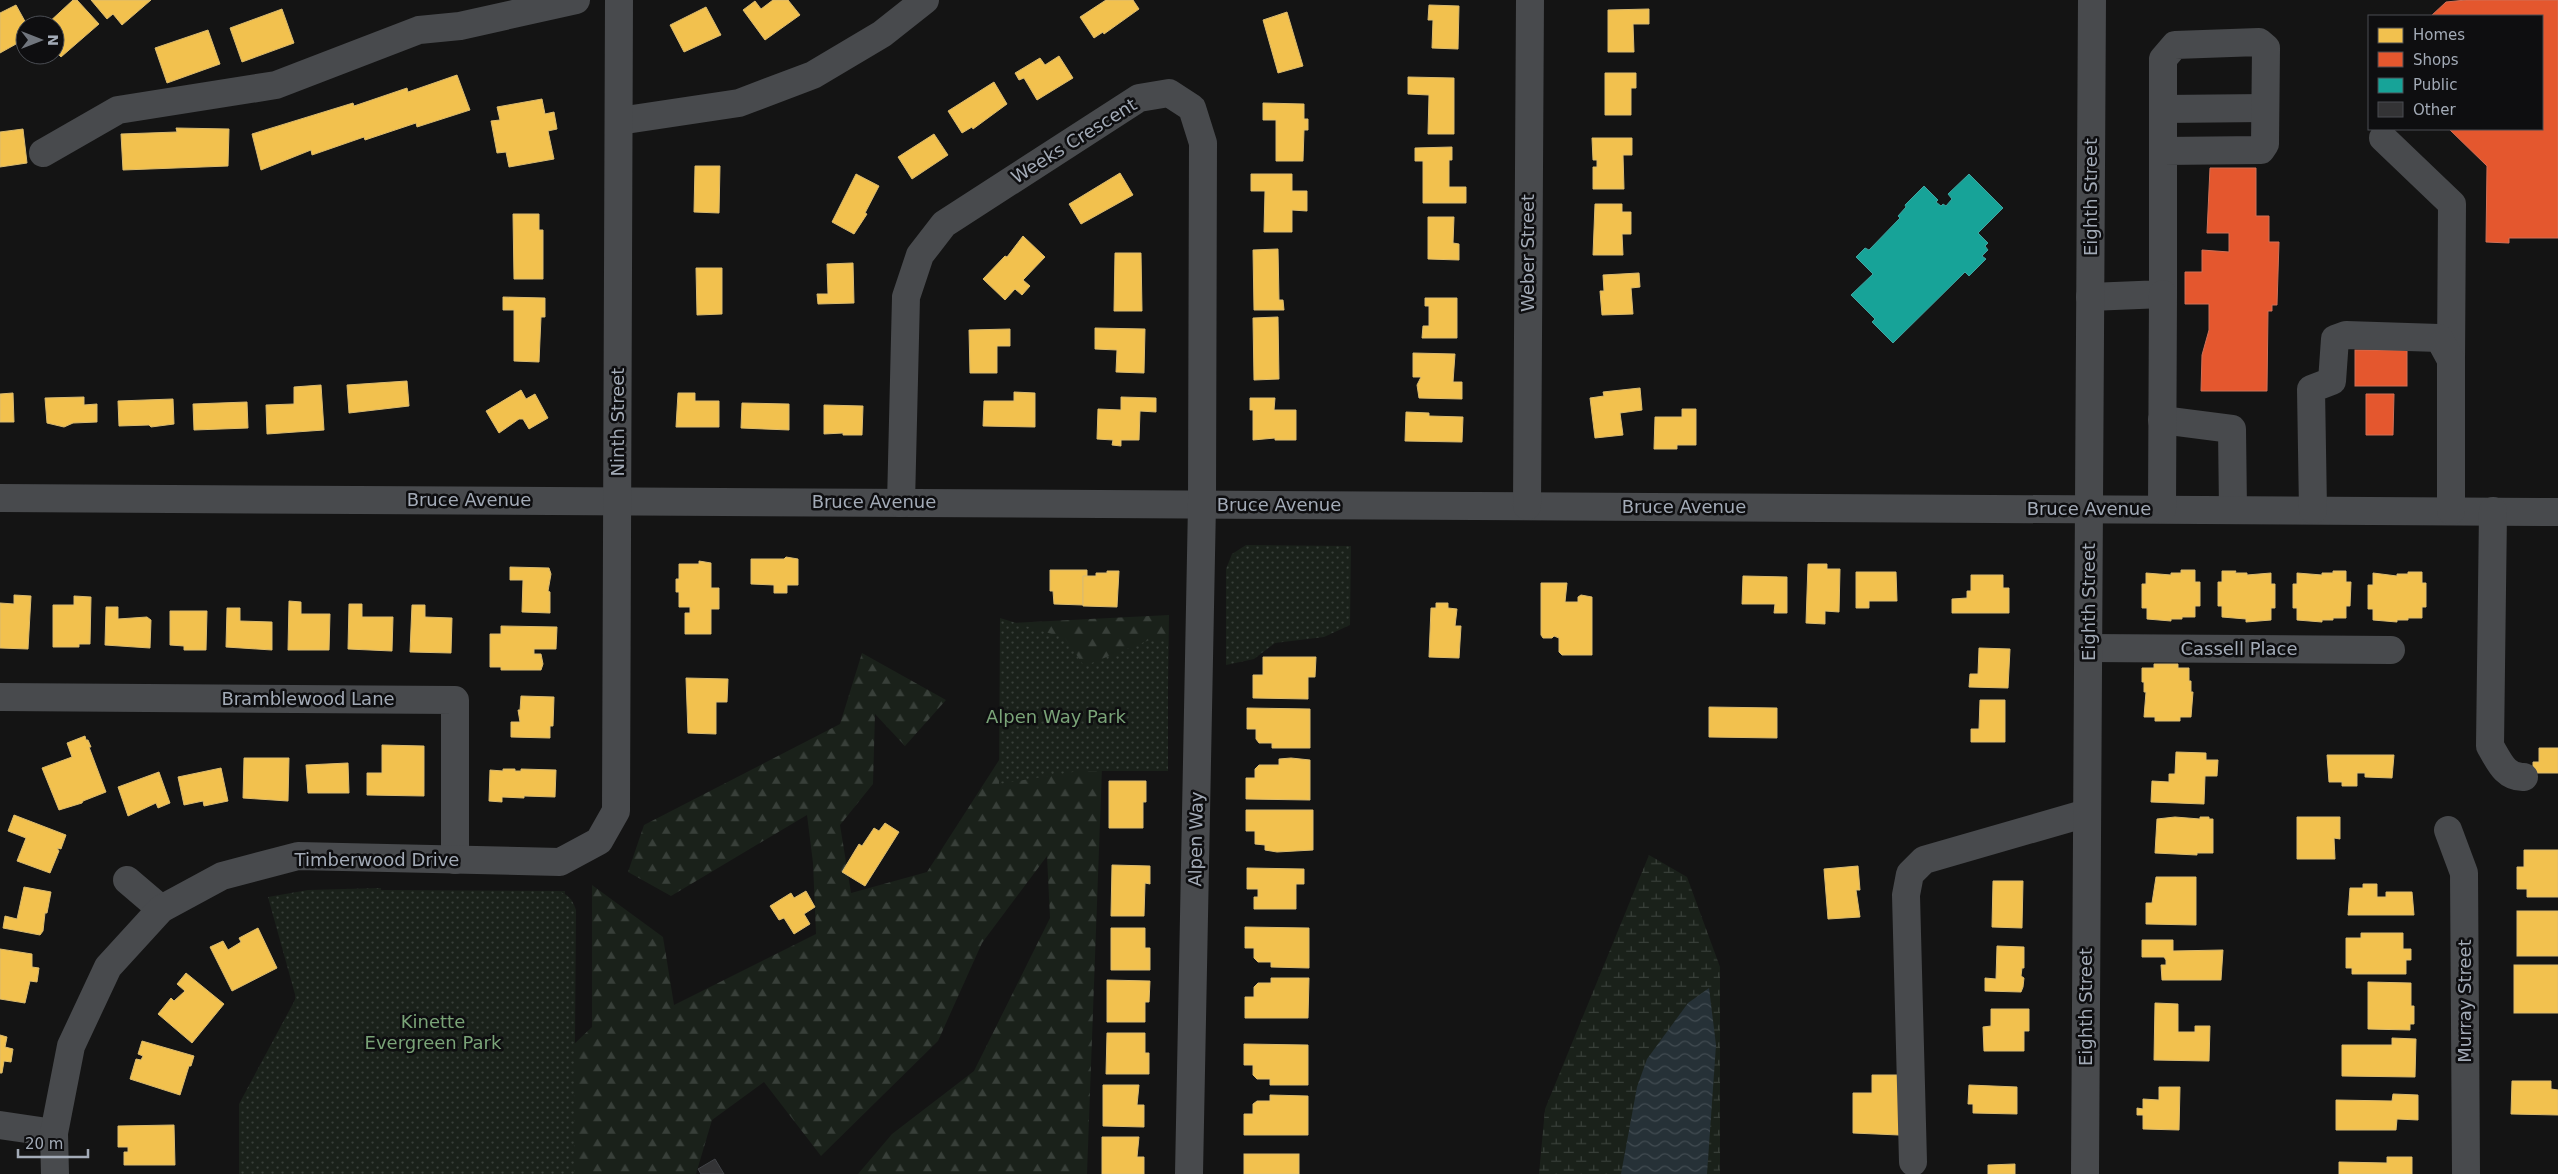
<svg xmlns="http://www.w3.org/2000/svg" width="2558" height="1174" font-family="'DejaVu Sans',sans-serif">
<defs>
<pattern id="forest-firs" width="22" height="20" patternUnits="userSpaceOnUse" patternTransform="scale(1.25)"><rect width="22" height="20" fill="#1a211a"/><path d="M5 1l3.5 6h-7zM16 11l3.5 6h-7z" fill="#383f39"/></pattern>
<pattern id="wetland-marsh" width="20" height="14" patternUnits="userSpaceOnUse" patternTransform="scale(1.25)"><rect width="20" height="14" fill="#1a211a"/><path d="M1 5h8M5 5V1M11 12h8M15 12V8" fill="none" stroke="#383f39"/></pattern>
<pattern id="park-dots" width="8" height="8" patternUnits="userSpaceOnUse" patternTransform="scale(1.25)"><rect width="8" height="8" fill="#1a211a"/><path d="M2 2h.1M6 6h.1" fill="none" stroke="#383f39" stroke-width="1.8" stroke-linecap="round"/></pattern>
<pattern id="water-waves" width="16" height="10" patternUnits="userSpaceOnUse" patternTransform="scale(1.25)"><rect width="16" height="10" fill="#263137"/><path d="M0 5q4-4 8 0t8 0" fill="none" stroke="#424c52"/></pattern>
</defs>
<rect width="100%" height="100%" fill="#141414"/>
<polygon fill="url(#forest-firs)" points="1169,615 1167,765 1102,768 1087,1174 858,1174 892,1134 974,1071 1050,918 1047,856 982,943 938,1041 821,1156 764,1082 712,1120 696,1174 249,1174 258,1161 298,986 399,894 565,891 554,1005 511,1104 592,1027 592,885 663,937 674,1005 816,934 813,863 807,815 671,896 628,872 644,825 840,724 862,653 946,700 905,746 875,714 873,784 840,825 851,893 927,872 1001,757 1012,623"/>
<polygon fill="url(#wetland-marsh)" points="1649,855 1687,877 1720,967 1720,1174 1539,1174 1545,1109"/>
<g fill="url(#park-dots)">
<polygon points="1246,545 1351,546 1350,625 1324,637 1275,643 1254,659 1226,665 1226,569 1232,554"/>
<polygon points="1000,618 1065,638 1084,666 1152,639 1168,639 1168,771 1079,771 999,784"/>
<path d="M381,888V890L557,891C568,894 572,898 576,910L574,1174H239V1104L296,998L268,897L308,890Z"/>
</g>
<polygon fill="url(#water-waves)" points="1709,988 1716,1045 1707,1174 1621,1174 1637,1087 1647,1059 1688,1003"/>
<g fill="#f2c14e" stroke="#daba6e">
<polygon points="73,0 77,0 99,24 61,57 55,51 55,25 46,25"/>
<polygon points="91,0 151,0 122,25 113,14 107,19"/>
<polygon points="773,0 788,0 800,15 765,40 743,10 755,1 761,9"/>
<polygon points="1106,0 1133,0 1139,9 1104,34 1103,32 1094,38 1080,17"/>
<polygon points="16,5 27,25 25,25 25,39 0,53 0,13"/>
<polygon points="1429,5 1459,6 1458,49 1432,48 1433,20 1428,20"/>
<polygon points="706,7 721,35 684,52 670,25"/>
<polygon points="282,9 294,43 242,62 230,28"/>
<polygon points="1649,9 1649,24 1633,24 1634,52 1608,52 1608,10"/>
<polygon points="1287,12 1303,66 1278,73 1263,20"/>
<polygon points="208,30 220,64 167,83 155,48"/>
<polygon points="1059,56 1073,78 1037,100 1024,78 1019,80 1015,73 1040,58 1045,65"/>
<polygon points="1605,73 1636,73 1636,88 1631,88 1631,115 1605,115"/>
<polygon points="457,75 470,110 417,127 416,123 365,140 364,137 312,155 311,150 261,170 252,134 353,103 354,106 407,88 408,92"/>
<polygon points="1408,77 1454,78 1454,134 1428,134 1429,95 1408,94"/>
<polygon points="994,82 1007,104 973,129 972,127 962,133 948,111"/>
<polygon points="542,99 545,114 554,112 557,129 548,131 554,159 509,167 506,152 497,153 491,121 500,120 497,107"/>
<polygon points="1263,103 1304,104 1304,119 1308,119 1308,130 1304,130 1303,161 1276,161 1276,120 1263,120"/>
<polygon points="176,128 229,129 228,166 123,170 121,134 177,132"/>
<polygon points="23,129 27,163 0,167 0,132"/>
<polygon points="934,134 948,155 912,179 898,157"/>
<polygon points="1592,138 1632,138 1632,155 1623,155 1624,189 1593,189 1593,167 1597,167 1597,160 1593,160"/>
<polygon points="1452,147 1452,160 1449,160 1449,187 1466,187 1466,203 1423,203 1423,161 1415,161 1415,148"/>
<polygon points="695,166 720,166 719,213 694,212"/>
<polygon points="1120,173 1133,195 1081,224 1069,204"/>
<polygon points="856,174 879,186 865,213 867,214 854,234 832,222"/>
<polygon points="1251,174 1292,174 1292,191 1307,191 1307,211 1292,210 1292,232 1264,232 1265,191 1251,191"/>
<polygon points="1595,204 1622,204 1622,212 1631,212 1631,234 1622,234 1623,255 1593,255"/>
<polygon points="513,214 539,214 539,230 543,230 543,279 514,279"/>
<polygon points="1428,217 1454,217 1453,243 1459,244 1459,260 1428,259"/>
<polygon points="1023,236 1045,257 1023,280 1030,286 1022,295 1015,289 1005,300 983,279 1005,256 1007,257"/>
<polygon points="1278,249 1279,300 1283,300 1284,310 1254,310 1253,250"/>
<polygon points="1115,253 1141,253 1142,311 1114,311"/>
<polygon points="853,263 854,303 818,304 817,294 828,294 827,264"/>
<polygon points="696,268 722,268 722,314 697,315"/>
<polygon points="1639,273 1640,287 1631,288 1633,314 1602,315 1600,291 1604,291 1603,275"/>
<polygon points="503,297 545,298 545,317 541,317 539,362 514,361 514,310 503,310"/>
<polygon points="1425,298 1457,298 1457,338 1422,338 1423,326 1429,326 1429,306 1425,306"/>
<polygon points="1278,317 1279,379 1254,380 1253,318"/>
<polygon points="1095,328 1145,329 1144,373 1116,372 1117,350 1095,349"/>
<polygon points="1010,329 1010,346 997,346 997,373 970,373 969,330"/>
<polygon points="1413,353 1455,354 1453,382 1462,382 1462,399 1419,398 1417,385 1421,377 1413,377"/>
<polygon points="407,381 409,406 349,413 347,385"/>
<polygon points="321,385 324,430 267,434 266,405 294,404 294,387"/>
<polygon points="1640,388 1642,410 1620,413 1623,435 1595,438 1590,398 1604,396 1603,392"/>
<polygon points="521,390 526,399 535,394 548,418 529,429 523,419 519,419 499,433 486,411"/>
<polygon points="1014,392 1035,393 1035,427 983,426 984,401 1014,401"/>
<polygon points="13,393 14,422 0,422 0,394"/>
<polygon points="678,393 695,393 695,401 719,401 719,427 676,427"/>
<polygon points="84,397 84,405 97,404 97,422 73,423 64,427 47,423 45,398"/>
<polygon points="1121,397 1156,398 1156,412 1140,411 1139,440 1121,440 1121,446 1112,445 1113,440 1097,439 1098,409 1121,410"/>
<polygon points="1250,398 1275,398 1274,410 1296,410 1296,440 1275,440 1275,438 1253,440 1253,410 1250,410"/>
<polygon points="173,399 174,424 151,427 149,425 119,426 118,401"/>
<polygon points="247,402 248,428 194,430 193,404"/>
<polygon points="742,403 789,404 789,430 741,428"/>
<polygon points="824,405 863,406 862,435 843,435 843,433 824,434"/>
<polygon points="1682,409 1696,409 1696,445 1677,445 1677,449 1654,449 1655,417 1682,417"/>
<polygon points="1406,412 1429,413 1429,416 1463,417 1462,442 1405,441"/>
<polygon points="786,557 798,559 798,585 787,585 787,593 774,593 774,585 751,584 751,559 784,559"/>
<polygon points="699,561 711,563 711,588 719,588 719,609 711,609 711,634 685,634 685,613 690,613 690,607 679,607 679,592 676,592 676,579 679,579 679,564 699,564"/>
<polygon points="1808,564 1827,564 1827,569 1840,569 1839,612 1825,611 1825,624 1806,623"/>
<polygon points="510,567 549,568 551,574 548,591 550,592 550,613 522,612 523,580 510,580"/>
<polygon points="1050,570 1087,570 1087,576 1083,576 1083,605 1054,604 1053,591 1050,591"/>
<polygon points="2181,570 2195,570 2195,582 2200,582 2200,606 2195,606 2195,617 2182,617 2182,619 2171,619 2171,621 2147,619 2147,608 2142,608 2142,584 2146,584 2146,573 2171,575 2171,573 2181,573"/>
<polygon points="1107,571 1119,571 1117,607 1083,606 1083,576 1096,576 1096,573 1107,573"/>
<polygon points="2222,571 2236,571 2235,573 2247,573 2247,575 2271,573 2271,584 2275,584 2275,608 2271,608 2271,620 2246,622 2246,619 2222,617 2222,606 2218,606 2218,582 2222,582"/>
<polygon points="2333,571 2346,571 2346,582 2351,582 2350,606 2346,606 2346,618 2333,618 2333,620 2322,620 2322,622 2297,620 2297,608 2293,608 2293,584 2297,584 2297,573 2322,575 2322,573 2333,573"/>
<polygon points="1856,572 1896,572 1897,601 1869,601 1869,608 1856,608"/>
<polygon points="2408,572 2422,572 2422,583 2426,583 2426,607 2422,607 2422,618 2408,618 2408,620 2397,620 2397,622 2373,620 2373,609 2368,609 2368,585 2373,585 2373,573 2397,576 2397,574 2408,574"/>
<polygon points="1971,575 2003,575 2003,588 2009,588 2009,613 1952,613 1952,599 1967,598 1967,591 1971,591"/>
<polygon points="1743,576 1787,577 1787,613 1774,613 1775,604 1742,604"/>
<polygon points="1541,583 1567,583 1565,602 1578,602 1578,597 1581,595 1592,597 1592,655 1562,655 1559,652 1559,638 1554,636 1552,638 1543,638 1541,635"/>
<polygon points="14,595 31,596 28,649 0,648 0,603 14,604"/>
<polygon points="74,596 91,597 90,644 79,644 79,647 53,647 53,605 74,605"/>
<polygon points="289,601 301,602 301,614 330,614 329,650 288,650"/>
<polygon points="1436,603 1448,603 1448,608 1457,609 1455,626 1461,626 1459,658 1429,657 1431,608 1436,608"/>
<polygon points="349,604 362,604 362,617 393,617 392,651 348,649"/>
<polygon points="412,605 425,605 425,617 452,618 451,653 410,652"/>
<polygon points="106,607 118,607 118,619 147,617 151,620 150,648 105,645"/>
<polygon points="227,608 240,608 240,621 272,622 272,650 226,647"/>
<polygon points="170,611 207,611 206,650 184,650 184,646 170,645"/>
<polygon points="501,626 557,627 556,649 534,649 534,654 541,654 543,664 541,670 501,670 501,667 490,667 490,634 501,634"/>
<polygon points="1979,648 2010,649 2008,688 1969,687 1970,674 1978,674"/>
<polygon points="1263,657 1316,657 1315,677 1308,677 1308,699 1253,698 1253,675 1263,675"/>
<polygon points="2154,664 2178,664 2178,668 2189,668 2189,681 2191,681 2191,692 2193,692 2191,717 2180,717 2180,721 2155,721 2155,717 2144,717 2146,692 2144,692 2144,682 2142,682 2142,668 2154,668"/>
<polygon points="686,678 728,679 727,702 716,702 716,734 688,733"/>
<polygon points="521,696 554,697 553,726 550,726 550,738 511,737 511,722 520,722 518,710 520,710"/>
<polygon points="1980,700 2005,700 2005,742 1971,742 1971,729 1979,729"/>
<polygon points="1709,707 1777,708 1777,738 1709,737"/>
<polygon points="1247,708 1310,709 1310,748 1272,748 1272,743 1259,743 1256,739 1256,729 1247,729"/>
<polygon points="85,736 86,740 88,740 91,747 89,747 106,792 83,801 82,803 59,810 42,768 72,757 67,743"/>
<polygon points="382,745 424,746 424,796 367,795 367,773 382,773"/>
<polygon points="2539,748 2558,748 2558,773 2533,773 2533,762 2539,762"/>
<polygon points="2176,752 2206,753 2206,760 2218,760 2217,776 2205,776 2204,804 2151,802 2152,781 2169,782 2169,774 2175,774"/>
<polygon points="2327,755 2394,755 2392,778 2365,777 2365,773 2357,773 2357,786 2342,786 2342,782 2329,782"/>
<polygon points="244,758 289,758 288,801 243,798"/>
<polygon points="1291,758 1310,760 1310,800 1246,799 1246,778 1255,778 1255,769 1259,765 1279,765 1279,759"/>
<polygon points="348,763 349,793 308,793 306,765"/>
<polygon points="221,768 228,801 204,806 203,801 184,805 178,777"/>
<polygon points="503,769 515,769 515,771 521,771 521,769 556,770 555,797 524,796 524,798 502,797 502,802 489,801 490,770 503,771"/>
<polygon points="159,772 170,803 158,808 156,803 128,816 118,787"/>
<polygon points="1109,781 1146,781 1146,802 1143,802 1143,828 1109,828"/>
<polygon points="1246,810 1313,810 1313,850 1277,852 1265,850 1265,845 1255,844 1255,831 1246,831"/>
<polygon points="14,815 66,835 61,849 57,848 59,851 50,873 17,861 26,838 8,831"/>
<polygon points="2175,817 2200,819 2200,817 2209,817 2209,819 2213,819 2213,853 2197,853 2197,855 2155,853 2157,819"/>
<polygon points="2297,817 2340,817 2340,839 2334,838 2335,859 2297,859"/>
<polygon points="885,823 899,832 865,886 842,872 859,844 862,846 874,828 879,831"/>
<polygon points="2524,850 2558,850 2558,897 2527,897 2527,889 2517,889 2517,867 2524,867"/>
<polygon points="1112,865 1150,866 1150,884 1145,883 1144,916 1111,916"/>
<polygon points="1858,866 1860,890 1856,890 1860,917 1828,919 1824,869"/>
<polygon points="1247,868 1304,869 1304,884 1296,884 1296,909 1254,909 1254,897 1258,897 1258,889 1247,889"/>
<polygon points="2156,877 2196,877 2196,925 2146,924 2146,903 2152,903"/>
<polygon points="1993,881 2023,881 2022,928 1992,927"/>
<polygon points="2363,884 2377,884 2377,897 2386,897 2386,892 2412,892 2414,915 2348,915 2350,888 2363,888"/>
<polygon points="24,887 51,892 47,913 45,913 43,931 40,935 3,928 5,916 17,919"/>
<polygon points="806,891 815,907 804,914 810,924 794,934 784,918 779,920 770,906 791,893 794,898"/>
<rect x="2517" y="911" width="41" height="45"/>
<polygon points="1245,927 1309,928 1309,968 1271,967 1271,962 1258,962 1254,958 1254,948 1245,948"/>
<polygon points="258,928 277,968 232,991 210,947 223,941 228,950 241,942 239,938"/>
<polygon points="1111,928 1145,928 1145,948 1150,948 1150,970 1111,970"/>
<polygon points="2361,933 2403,933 2403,949 2411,949 2411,960 2406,960 2406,974 2352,974 2352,968 2346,968 2346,938 2361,938"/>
<polygon points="2142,940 2173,940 2173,951 2223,950 2221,980 2162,980 2161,965 2166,965 2166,960 2164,957 2142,957"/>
<polygon points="1997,946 2024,947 2024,968 2022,968 2021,976 2024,978 2023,987 2021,992 1985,991 1985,978 1996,979"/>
<polygon points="0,949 32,954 32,967 39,968 37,982 30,981 25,1003 0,999"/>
<rect x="2514" y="965" width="44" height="48"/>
<polygon points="186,973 224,1004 192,1043 158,1014 171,998 174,1001 185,991 177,984"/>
<polygon points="1271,978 1309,978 1308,1018 1245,1018 1245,997 1254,997 1254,987 1258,983 1271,983"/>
<polygon points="1107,980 1150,981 1149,1002 1145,1002 1145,1022 1107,1022"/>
<polygon points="2368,982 2411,983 2411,1006 2414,1006 2414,1024 2410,1024 2410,1030 2368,1029"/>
<polygon points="2155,1003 2178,1004 2178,1032 2195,1032 2195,1026 2210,1026 2209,1061 2154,1060"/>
<polygon points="1991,1009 2029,1009 2029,1031 2024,1031 2024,1051 1984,1051 1983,1027 1991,1026"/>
<polygon points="1107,1033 1145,1033 1145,1053 1149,1053 1149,1074 1106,1074"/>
<polygon points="0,1035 7,1037 5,1047 13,1049 11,1062 4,1061 2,1073 0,1073"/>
<polygon points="2392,1038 2416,1039 2415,1077 2342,1076 2342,1045 2392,1045"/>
<polygon points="142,1041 194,1056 191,1066 189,1066 180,1095 130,1079 136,1059 141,1060 143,1056 138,1054"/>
<polygon points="1244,1044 1308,1045 1308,1085 1270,1085 1270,1079 1257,1079 1253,1075 1253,1065 1244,1065"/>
<polygon points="1872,1075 1898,1075 1899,1135 1853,1133 1853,1093 1872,1093"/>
<polygon points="2512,1081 2551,1081 2551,1089 2558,1090 2558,1115 2511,1114"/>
<polygon points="1103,1085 1139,1085 1137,1105 1144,1105 1144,1127 1103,1126"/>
<polygon points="1969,1085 2017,1087 2017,1114 1973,1113 1973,1104 1968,1104"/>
<polygon points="2159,1087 2180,1087 2179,1130 2143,1129 2143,1115 2137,1115 2137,1108 2143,1109 2143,1099 2159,1100"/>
<polygon points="2393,1094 2418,1095 2418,1120 2397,1119 2396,1130 2336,1130 2336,1100 2392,1101"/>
<polygon points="1270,1095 1308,1096 1308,1135 1244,1135 1244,1114 1253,1114 1253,1104 1257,1101 1270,1101"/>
<polygon points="174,1125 175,1165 124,1165 124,1152 128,1152 128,1147 118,1147 118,1126"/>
<polygon points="1102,1137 1139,1137 1137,1157 1144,1157 1144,1174 1102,1174"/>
<rect x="1244" y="1154" width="55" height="20"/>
<polygon points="2387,1157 2412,1157 2412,1174 2339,1174 2339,1162 2387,1163"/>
<polygon points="2015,1164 2015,1174 1988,1174 1988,1165"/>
</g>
<g fill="#e4572e" stroke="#d07057">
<polygon points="2466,0 2558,0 2558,238 2509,238 2509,243 2486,242 2487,166 2449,129 2542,129 2542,16 2431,16 2446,2"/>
<polygon points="2210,168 2256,168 2256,216 2269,216 2269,242 2279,242 2277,305 2272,305 2272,311 2268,311 2267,391 2201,391 2202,355 2209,330 2209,304 2185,304 2185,272 2202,272 2202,250 2229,252 2229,233 2207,233"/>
<rect x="2355" y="350" width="52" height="36"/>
<polygon points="2366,394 2394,394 2393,435 2366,435"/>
</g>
<polygon fill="#17a398" stroke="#41a5a1" points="1969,174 2003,208 1978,233 1988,243 1985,246 1988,250 1982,256 1986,259 1969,276 1965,272 1893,343 1872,322 1875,319 1851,295 1873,274 1856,257 1865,248 1869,250 1900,218 1898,216 1906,207 1905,205 1924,186 1938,200 1936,202 1941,206 1943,204 1946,206 1952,199 1948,194"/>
<polygon fill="#333335" stroke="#424448" points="715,1159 724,1174 701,1174 698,1169"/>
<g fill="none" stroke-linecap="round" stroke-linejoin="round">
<g stroke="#484a4d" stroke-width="28">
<polyline points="2163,109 2265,108"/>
<polyline points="619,121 739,103 813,75 882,34 925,0"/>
<polyline points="2383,138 2452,204 2451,360"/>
<polyline points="43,153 118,110 276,85 419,30 460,26 576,0"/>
<polyline points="2090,297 2163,294 2163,59 2175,45 2259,42 2266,48 2265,144 2261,150 2163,151"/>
<polyline points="2162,420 2232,429 2233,510"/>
<polyline points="0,498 2558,512"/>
<polyline points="901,503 906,297 920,255 944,224 1139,98 1169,93 1192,108 1203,143 1202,504 1189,1174"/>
<polyline points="1527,506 1530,0"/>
<polyline points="2162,509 2163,294"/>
<polyline points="2313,510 2311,389 2332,381 2335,339 2346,335 2439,338 2451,360 2451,511"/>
<path d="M2493,511L2490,746C2499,761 2505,778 2524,777"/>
<polyline points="2088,648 2391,650"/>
<polyline points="0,697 455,700 455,860"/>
<polyline points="2448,830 2464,873 2466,1174"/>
<polyline points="127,880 161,909"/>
<polyline points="0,1125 54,1133"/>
<polyline points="1913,1162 1906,895 1910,874 1924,860 2087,813"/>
<polyline points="55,1174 54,1133 71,1046 108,967 161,909 222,876 298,856 560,862 599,841 616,811 619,0"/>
<polyline points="2085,1174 2092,0"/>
</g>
</g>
<g text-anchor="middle" stroke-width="5" stroke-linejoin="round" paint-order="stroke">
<g font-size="18" fill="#a3abb7" stroke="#0e0e10">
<text transform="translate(1074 141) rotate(-32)" y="6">Weeks Crescent</text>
<text transform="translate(2091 197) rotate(-90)" y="6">Eighth Street</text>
<text transform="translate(1528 253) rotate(-90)" y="6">Weber Street</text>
<text transform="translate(618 422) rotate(-90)" y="6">Ninth Street</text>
<text x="469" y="506">Bruce Avenue</text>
<text x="874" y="508">Bruce Avenue</text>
<text x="1279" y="511">Bruce Avenue</text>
<text x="1684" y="513">Bruce Avenue</text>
<text x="2089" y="515">Bruce Avenue</text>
<text transform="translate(2089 602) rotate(-90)" y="6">Eighth Street</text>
<text x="2239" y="655">Cassell Place</text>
<text x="308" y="705">Bramblewood Lane</text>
<text transform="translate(1196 839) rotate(-89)" y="6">Alpen Way</text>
<text x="377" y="866">Timberwood Drive</text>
<text transform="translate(2465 1001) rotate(-90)" y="6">Murray Street</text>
<text transform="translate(2086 1007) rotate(-90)" y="6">Eighth Street</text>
</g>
<g font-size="18" fill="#7aa478" stroke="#0e0e10">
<text x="1056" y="723">Alpen Way Park</text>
<text x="433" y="1028">Kinette<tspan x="433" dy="21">Evergreen Park</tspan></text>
</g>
</g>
<rect x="2368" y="15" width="175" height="115" fill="#0e0e10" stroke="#4a4d53"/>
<rect x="2378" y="28" width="25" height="15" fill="#f2c14e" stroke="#4a4d53"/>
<text x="2413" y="40" font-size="15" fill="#a3abb7">Homes</text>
<rect x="2378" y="52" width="25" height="15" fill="#e4572e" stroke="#4a4d53"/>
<text x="2413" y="65" font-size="15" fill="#a3abb7">Shops</text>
<rect x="2378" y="78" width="25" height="15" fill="#17a398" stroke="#4a4d53"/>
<text x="2413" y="90" font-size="15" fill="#a3abb7">Public</text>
<rect x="2378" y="102" width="25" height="15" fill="#333335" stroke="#4a4d53"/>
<text x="2413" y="115" font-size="15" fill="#a3abb7">Other</text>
<g transform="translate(40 40) rotate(90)"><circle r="24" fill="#0e0e10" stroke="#4a4d53"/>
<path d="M0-4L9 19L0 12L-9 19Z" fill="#71767e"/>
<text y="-8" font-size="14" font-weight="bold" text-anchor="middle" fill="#a3abb7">N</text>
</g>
<path d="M18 1149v8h70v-8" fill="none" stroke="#a3abb7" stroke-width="2.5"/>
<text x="25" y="1149" font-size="15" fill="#a3abb7" stroke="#0e0e10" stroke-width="4" paint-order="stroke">20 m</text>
</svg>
